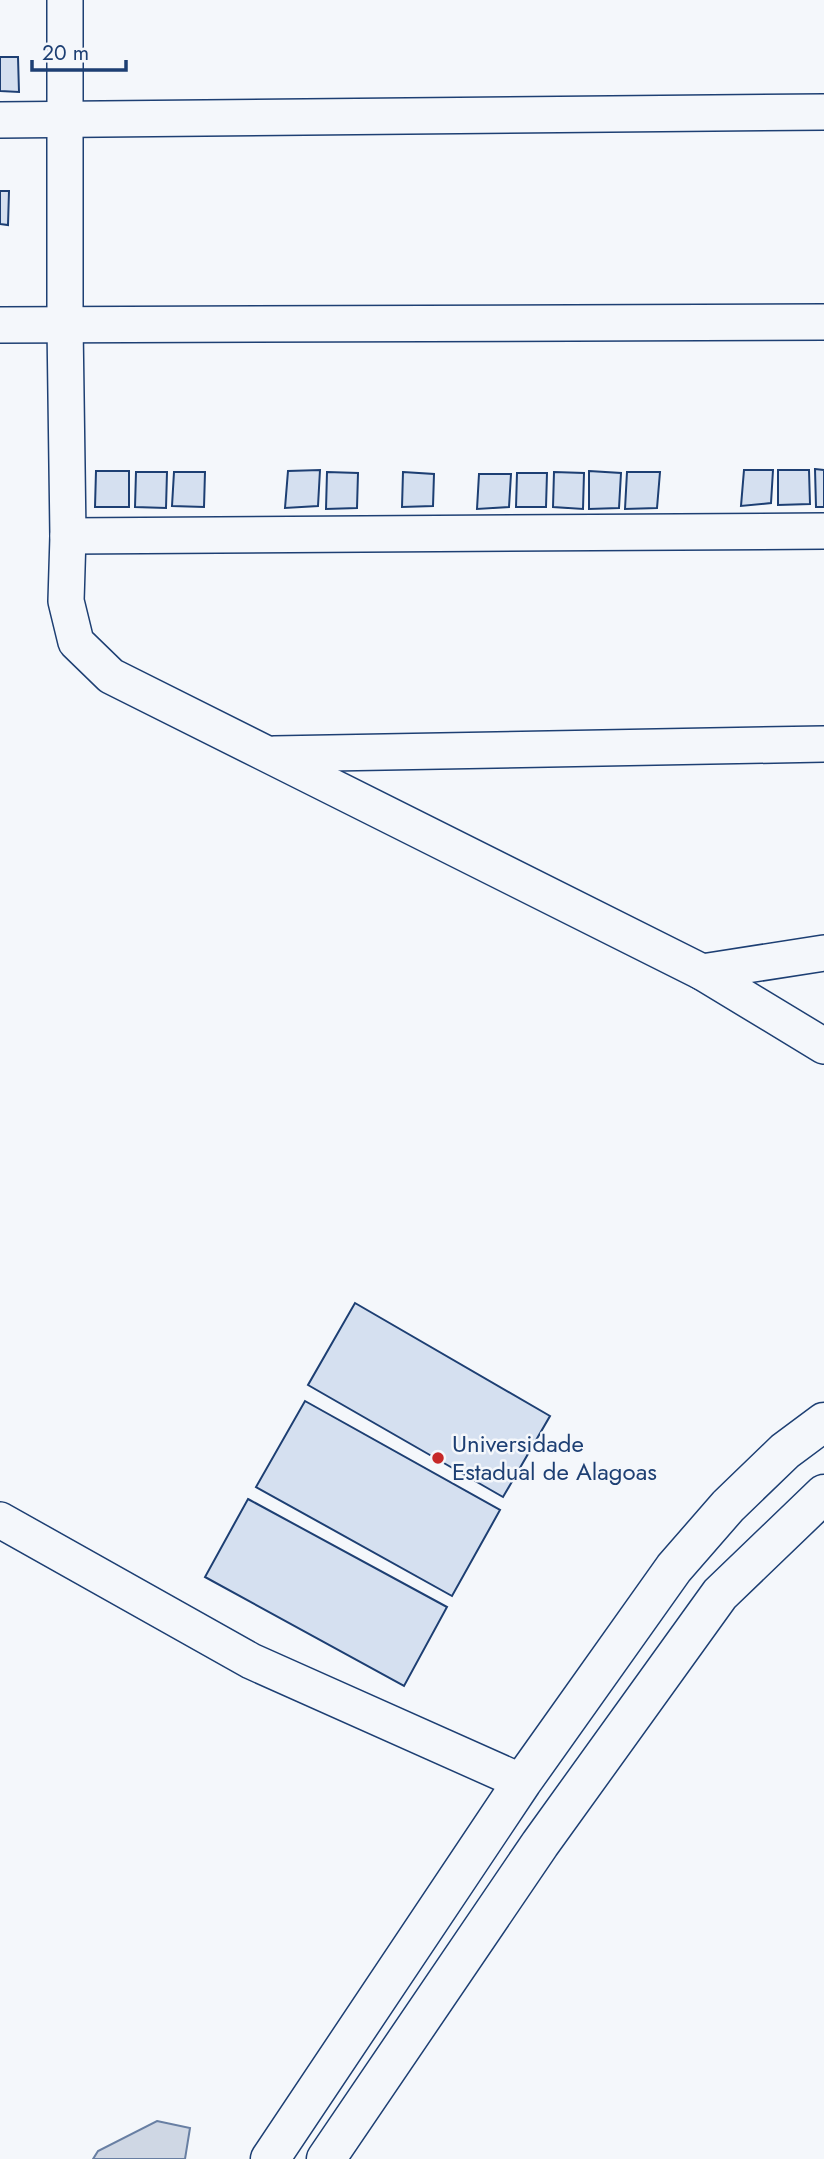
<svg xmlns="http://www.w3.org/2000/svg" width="824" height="2159" font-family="Jost,sans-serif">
<rect width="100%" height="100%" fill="#f4f7fb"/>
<polygon fill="#cfd7e4" stroke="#687fa3" stroke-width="2" points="157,2121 190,2128 185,2159 93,2159 98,2151"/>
<g fill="#d5e0f0" stroke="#1d3f73" stroke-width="2">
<polygon points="0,57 18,57 19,92 0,91"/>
<polygon points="0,191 9,191 8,225 0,224"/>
<polygon points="815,469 824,470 824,507 816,507"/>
<polygon points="320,470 318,506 285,508 288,471"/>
<polygon points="744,470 773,470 771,503 741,506"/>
<polygon points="778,470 809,470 810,504 778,505"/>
<polygon points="96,471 129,471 129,507 95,507"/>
<polygon points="589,471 621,473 619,508 589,509"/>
<polygon points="136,472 167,472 166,508 135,507"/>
<polygon points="174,472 205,472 204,507 172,506"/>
<polygon points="327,472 358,473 357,508 326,509"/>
<polygon points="403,472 434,474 433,506 402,507"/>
<polygon points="554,472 584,473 583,509 553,507"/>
<polygon points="627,472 660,472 657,508 625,509"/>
<polygon points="517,473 547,473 546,507 516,507"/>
<polygon points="479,474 511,474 509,507 477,509"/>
<polygon points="355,1303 550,1416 503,1497 308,1385"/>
<polygon points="305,1401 500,1510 452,1596 256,1487"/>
<polygon points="248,1499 447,1607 404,1686 205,1577"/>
</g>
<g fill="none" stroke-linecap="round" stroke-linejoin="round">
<defs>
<g id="minor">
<polyline points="65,0 65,325 68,536 66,601 76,642 111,676 702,972 824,1046"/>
<polyline points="0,120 824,112"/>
<polyline points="0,325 824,322"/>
<polyline points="68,536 824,531"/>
<polyline points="274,754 824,744"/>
<polyline points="702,972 824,953"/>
<polyline points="0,1520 251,1661 522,1782"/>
</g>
<g id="major">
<polyline points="270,2159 522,1782 674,1568 728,1506 785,1451 824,1422"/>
<polyline points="326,2159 540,1844 720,1594 824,1494"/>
</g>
</defs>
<use href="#minor" stroke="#1d3f73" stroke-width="38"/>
<use href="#major" stroke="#1d3f73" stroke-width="41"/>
<use href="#minor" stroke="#f4f7fb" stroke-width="35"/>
<use href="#major" stroke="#f4f7fb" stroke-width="38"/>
</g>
<circle fill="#c62828" stroke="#f4f7fb" stroke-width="2.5" cx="438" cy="1458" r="7"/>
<g text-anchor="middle" stroke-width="5" stroke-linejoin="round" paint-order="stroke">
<g font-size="24" fill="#1d3f73" stroke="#f4f7fb" text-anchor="start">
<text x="452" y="1452">Universidade<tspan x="452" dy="28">Estadual de Alagoas</tspan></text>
</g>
</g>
<path d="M32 60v10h94v-10" fill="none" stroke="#1d3f73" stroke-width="3.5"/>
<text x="42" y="60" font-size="21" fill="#1d3f73" stroke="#f4f7fb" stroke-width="5" paint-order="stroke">20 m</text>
</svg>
